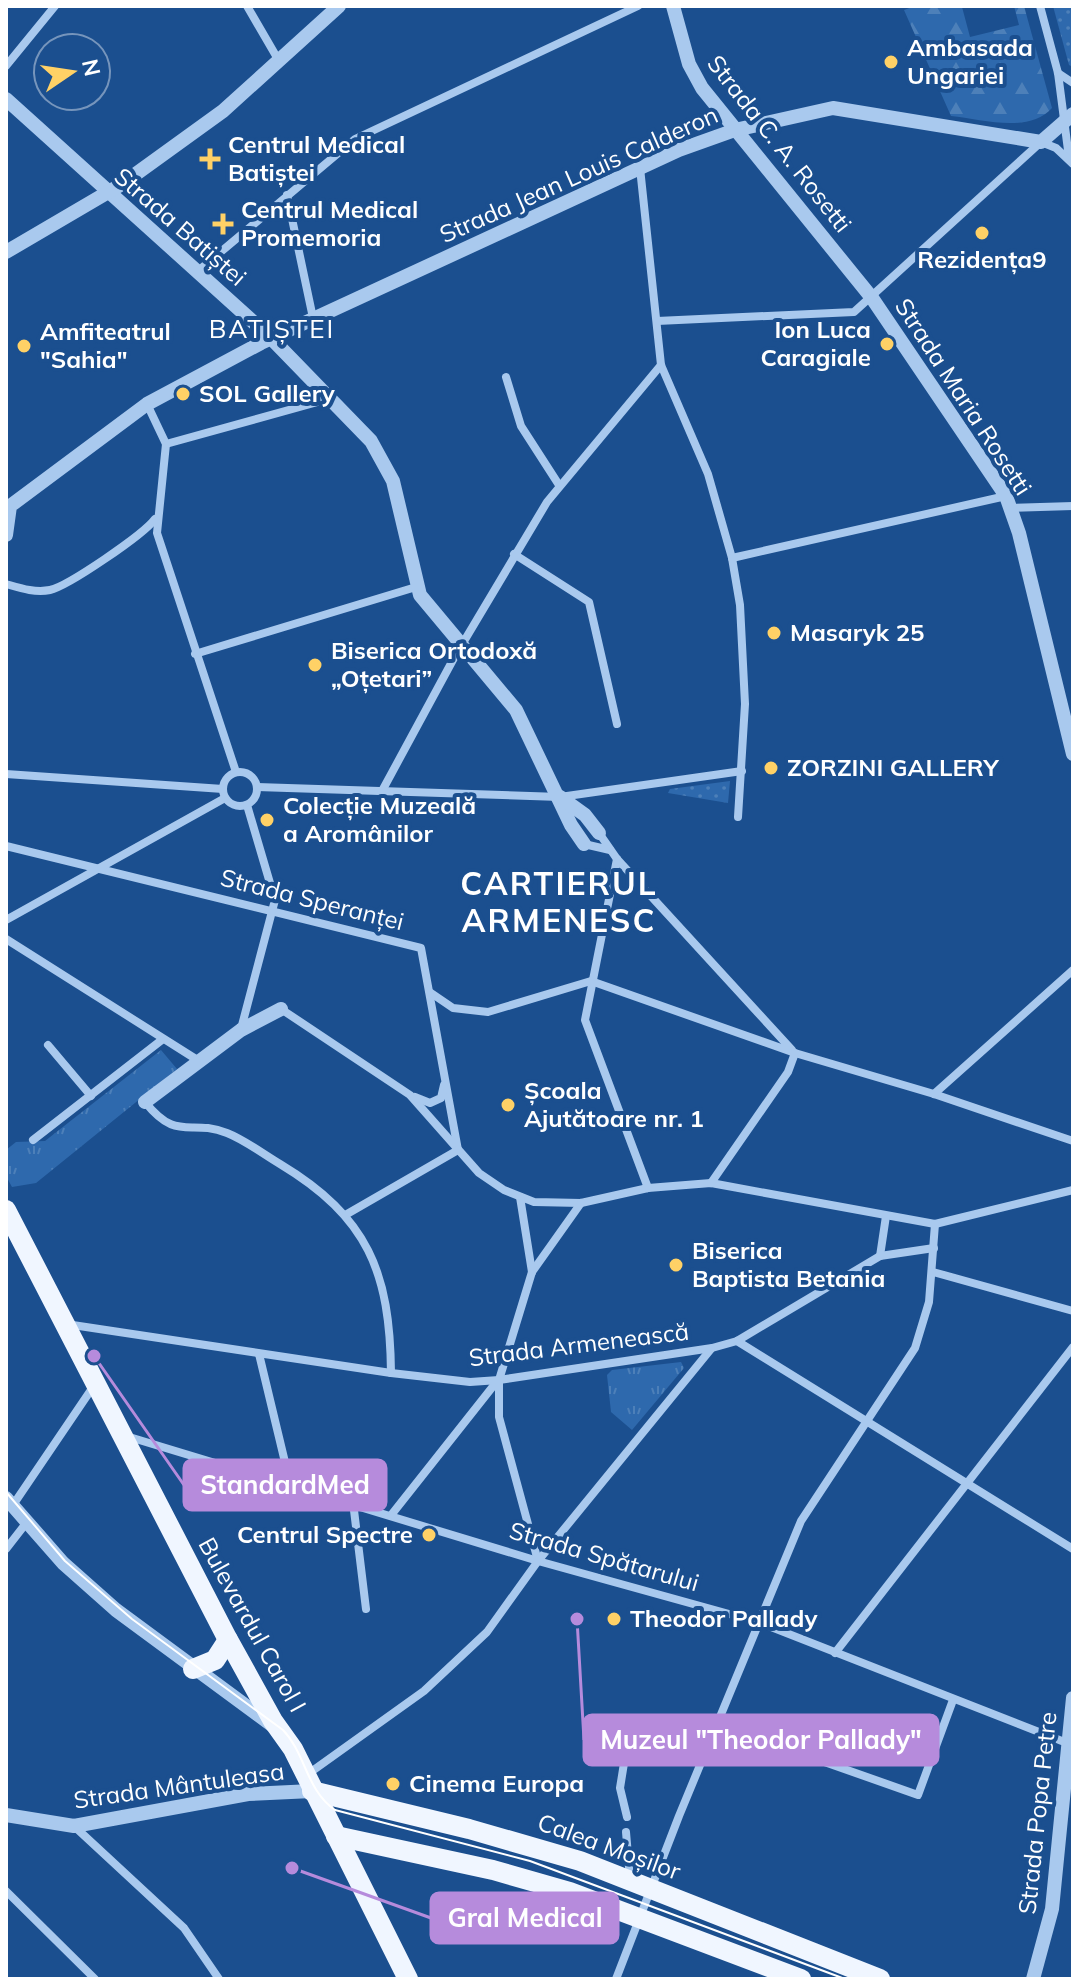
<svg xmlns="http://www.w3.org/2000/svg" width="1079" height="1985" font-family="Mulish,sans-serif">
<defs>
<pattern id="grass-tufts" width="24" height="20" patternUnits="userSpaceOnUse" patternTransform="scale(2)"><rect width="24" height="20" fill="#2e69ad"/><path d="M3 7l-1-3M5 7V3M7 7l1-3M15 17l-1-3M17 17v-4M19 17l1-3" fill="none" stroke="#4d80b9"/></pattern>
<pattern id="forest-firs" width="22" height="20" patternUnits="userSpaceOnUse" patternTransform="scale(2)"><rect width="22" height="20" fill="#2e69ad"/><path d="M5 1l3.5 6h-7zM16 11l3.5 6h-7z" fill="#4d80b9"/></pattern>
<pattern id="park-dots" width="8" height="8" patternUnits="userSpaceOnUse" patternTransform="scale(2)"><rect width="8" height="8" fill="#2e69ad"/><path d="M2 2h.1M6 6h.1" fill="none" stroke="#4d80b9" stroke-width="1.8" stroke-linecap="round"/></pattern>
</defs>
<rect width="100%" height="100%" fill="#1b4f8f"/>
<g fill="url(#grass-tufts)">
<polygon points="161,1050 177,1069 36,1183 12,1187 6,1176 6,1150 16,1142 45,1141"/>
<polygon points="681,1362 684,1368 632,1430 611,1412 607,1375 612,1370"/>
</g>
<path fill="url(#forest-firs)" d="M915,6L962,7L970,37L1019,25L1014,6H1024L1052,108C1029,134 982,119 951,116L904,10Z"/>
<g fill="url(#park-dots)">
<polygon points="1053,6 1073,6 1073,67 1069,65"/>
<polygon points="730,781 728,803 668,793 670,789"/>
</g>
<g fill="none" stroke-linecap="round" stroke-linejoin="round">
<g stroke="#a9c9ee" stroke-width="8">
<polyline points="247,6 279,61"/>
<polyline points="1040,6 1058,73 1069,158"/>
<polyline points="6,66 55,6"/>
<polyline points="1058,73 1073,83"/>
<polyline points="640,168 661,365 708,474 732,558 740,605 745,704 738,817"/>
<polyline points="287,195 313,318"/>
<polyline points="198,271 355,139 638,6"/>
<polyline points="657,321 854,312 1041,142 1056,148 1073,164"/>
<polyline points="506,377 521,426 559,485"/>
<polyline points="147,404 166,444 157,533 236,772"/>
<polyline points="166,444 332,398"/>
<polyline points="1012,508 1073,506"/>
<polyline points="514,554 589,602 617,724"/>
<polyline points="732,558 1006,496"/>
<path d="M6,584C20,588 35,593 50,590C68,586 143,535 155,519"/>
<polyline points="195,654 416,587"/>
<circle cx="240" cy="789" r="17"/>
<polyline points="6,774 223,789"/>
<polyline points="257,787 560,797 742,771"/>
<polyline points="382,791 454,658 547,502 661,365"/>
<polyline points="599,833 617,859 792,1050"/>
<polyline points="584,844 610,850"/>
<polyline points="6,846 421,948 458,1150"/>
<polyline points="617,859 585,1020 648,1188"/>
<polyline points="6,920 225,798"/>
<polyline points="6,939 199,1061"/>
<polyline points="431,993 453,1008 488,1012 591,981 795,1053 934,1094 1073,1141"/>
<polyline points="281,1009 410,1095 479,1173 504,1190 534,1202 581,1203 648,1188 711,1183 935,1224 1073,1190"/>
<polyline points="241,1029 275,900 247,805"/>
<polyline points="48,1045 91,1096"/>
<polyline points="934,1094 1073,970"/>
<polyline points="415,1097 430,1103 441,1098 444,1085"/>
<path d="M145,1102C178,1143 189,1118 227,1133C245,1140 263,1154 280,1164C368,1217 390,1272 391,1373"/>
<polyline points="33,1140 163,1039"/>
<polyline points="711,1183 788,1072 795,1053"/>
<polyline points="520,1197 532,1272"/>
<polyline points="347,1214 458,1150"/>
<polyline points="880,1256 886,1216"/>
<polyline points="933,1272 1073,1311"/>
<polyline points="66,1324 391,1373 470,1382 499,1380 712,1348 737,1341 880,1256 934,1248"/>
<polyline points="737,1341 1073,1549"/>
<polyline points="259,1354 290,1483"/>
<polyline points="126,1436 538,1561 758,1622 1067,1743"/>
<polyline points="353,1502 366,1609"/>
<polyline points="13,1505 95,1384"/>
<polyline points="392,1514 498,1380"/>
<polyline points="6,1549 27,1522"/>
<polyline points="538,1561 499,1417 499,1380 532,1272 581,1203"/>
<polyline points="835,1653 1073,1347"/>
<polyline points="717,1724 918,1795 953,1700"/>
<polyline points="625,1757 620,1788 627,1817"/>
<polyline points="308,1774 424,1691 487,1632 538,1561 711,1349"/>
<polyline points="75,1827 184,1928 219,1979"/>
<polyline points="626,1832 630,1879"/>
<polyline points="6,1891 95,1979"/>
<polyline points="616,1979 679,1816 801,1521 915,1348 929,1302 935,1224"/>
</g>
<g stroke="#a9c9ee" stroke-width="14">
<polyline points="673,6 689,64 702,88 872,298 1006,496 1019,533 1073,754"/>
<polyline points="6,99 271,338 371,441 393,481 420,595 516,710 571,825 584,844"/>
<polyline points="6,252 122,184 223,111 339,6"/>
<polyline points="6,535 10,506 147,404 261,343 679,150 735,130 833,108 1041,142 1073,114"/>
<polyline points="560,797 585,815 599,833"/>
<polyline points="145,1102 241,1030 281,1009"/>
<polyline points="6,1498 63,1563 116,1610 272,1725"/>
<polyline points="6,1815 74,1826 248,1794 312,1791"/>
<polyline points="1033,1979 1052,1909 1073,1698"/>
</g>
<g stroke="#f0f6ff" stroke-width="20">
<polyline points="6,1210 226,1636 273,1721 293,1749 408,1979"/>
<polyline points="193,1669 215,1660 228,1640"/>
<polyline points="312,1791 469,1829 580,1861 880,1979"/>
<polyline points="336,1836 493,1870 570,1892 801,1979"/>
</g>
<path stroke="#fff" stroke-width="2" d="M6,1492L65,1561L132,1619L283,1730C306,1754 306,1790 335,1810L530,1861L845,1979"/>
</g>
<g fill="#ffd166" stroke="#1b4f8f" stroke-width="3">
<circle cx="891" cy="62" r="8"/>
<path d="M206 147h8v8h8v8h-8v8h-8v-8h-8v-8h8z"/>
<path d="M219 212h8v8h8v8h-8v8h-8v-8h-8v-8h8z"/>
<circle cx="982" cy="233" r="8"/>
<circle cx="887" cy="344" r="8"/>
<circle cx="24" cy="346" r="8"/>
<circle cx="183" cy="394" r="8"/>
<circle cx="774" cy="633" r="8"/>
<circle cx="315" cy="665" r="8"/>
<circle cx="771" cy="768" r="8"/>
<circle cx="267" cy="820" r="8"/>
<circle cx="508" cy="1105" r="8"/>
<circle cx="676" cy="1265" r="8"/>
<circle cx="429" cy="1535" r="8"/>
<circle cx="614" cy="1619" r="8"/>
<circle cx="393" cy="1784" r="8"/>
</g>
<g text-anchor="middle" stroke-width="8" stroke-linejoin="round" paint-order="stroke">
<g font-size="24" font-weight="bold" fill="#fff" stroke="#1b4f8f" text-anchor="start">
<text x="907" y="56">Ambasada<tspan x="907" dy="28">Ungariei</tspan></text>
<text x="228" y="153">Centrul Medical<tspan x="228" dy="28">Batiștei</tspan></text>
<text x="241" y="218">Centrul Medical<tspan x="241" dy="28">Promemoria</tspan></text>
<text x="982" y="268" text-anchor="middle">Rezidența9</text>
<text x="871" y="338" text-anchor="end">Ion Luca<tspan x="871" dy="28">Caragiale</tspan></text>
<text x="40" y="340">Amfiteatrul<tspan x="40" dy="28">"Sahia"</tspan></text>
<text x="199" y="402">SOL Gallery</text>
<text x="790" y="641">Masaryk 25</text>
<text x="331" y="659">Biserica Ortodoxă<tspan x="331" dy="28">„Oțetari”</tspan></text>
<text x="787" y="776">ZORZINI GALLERY</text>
<text x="283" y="814">Colecție Muzeală<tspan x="283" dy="28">a Aromânilor</tspan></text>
<text x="524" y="1099">Școala<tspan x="524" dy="28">Ajutătoare nr. 1</tspan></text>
<text x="692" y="1259">Biserica<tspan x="692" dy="28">Baptista Betania</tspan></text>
<text x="413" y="1543" text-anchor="end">Centrul Spectre</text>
<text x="630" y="1627">Theodor Pallady</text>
<text x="409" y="1792">Cinema Europa</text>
</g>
<g font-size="24" fill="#fff" stroke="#1b4f8f">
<text transform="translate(779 144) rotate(52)" y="8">Strada C. A. Rosetti</text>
<text transform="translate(579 175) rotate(-24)" y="8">Strada Jean Louis Calderon</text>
<text transform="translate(180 227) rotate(41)" y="8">Strada Batiștei</text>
<text transform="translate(963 397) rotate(57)" y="8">Strada Maria Rosetti</text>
<text transform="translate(312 900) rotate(14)" y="8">Strada Speranței</text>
<text transform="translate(579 1345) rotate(-7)" y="8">Strada Armenească</text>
<text transform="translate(604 1557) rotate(16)" y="8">Strada Spătarului</text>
<text transform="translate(252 1625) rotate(61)" y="8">Bulevardul Carol I</text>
<text transform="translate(179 1786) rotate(-8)" y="8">Strada Mântuleasa</text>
<text transform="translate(1038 1813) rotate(-84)" y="8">Strada Popa Petre</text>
<text transform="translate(609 1847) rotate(20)" y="8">Calea Moșilor</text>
</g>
<g font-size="26" letter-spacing="2" fill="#fff" stroke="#1b4f8f">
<text x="272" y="338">BATIȘTEI</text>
</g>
<g font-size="32" font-weight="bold" letter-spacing="2" fill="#fff" stroke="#1b4f8f">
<text x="559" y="895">CARTIERUL<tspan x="559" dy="37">ARMENESC</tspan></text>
</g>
</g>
<path fill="none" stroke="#b68bdc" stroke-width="3" d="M94 1356L184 1485M577 1619L584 1740M292 1868L431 1918"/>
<g fill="#b68bdc" stroke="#1b4f8f" stroke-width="3">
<circle cx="94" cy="1356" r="8"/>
<circle cx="577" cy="1619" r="8"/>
<circle cx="292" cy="1868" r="8"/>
</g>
<g fill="#b68bdc" stroke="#b68bdc" stroke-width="3">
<rect x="184" y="1460" width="202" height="50" rx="8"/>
<rect x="584" y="1715" width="354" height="50" rx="8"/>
<rect x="431" y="1893" width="187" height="50" rx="8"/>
</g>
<g font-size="26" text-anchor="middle" font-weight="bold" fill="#fff">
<text x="285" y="1494">StandardMed</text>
<text x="761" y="1749">Muzeul "Theodor Pallady"</text>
<text x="525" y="1927">Gral Medical</text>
</g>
<rect width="1079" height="1985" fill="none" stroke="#ffffff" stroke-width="16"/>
<g transform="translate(72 72) rotate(77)"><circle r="38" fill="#1b4f8f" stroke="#7695bc" stroke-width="2"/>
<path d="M0-6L14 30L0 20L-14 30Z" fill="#ffd166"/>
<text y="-12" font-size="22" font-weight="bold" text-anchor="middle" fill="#ffffff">N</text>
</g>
</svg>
